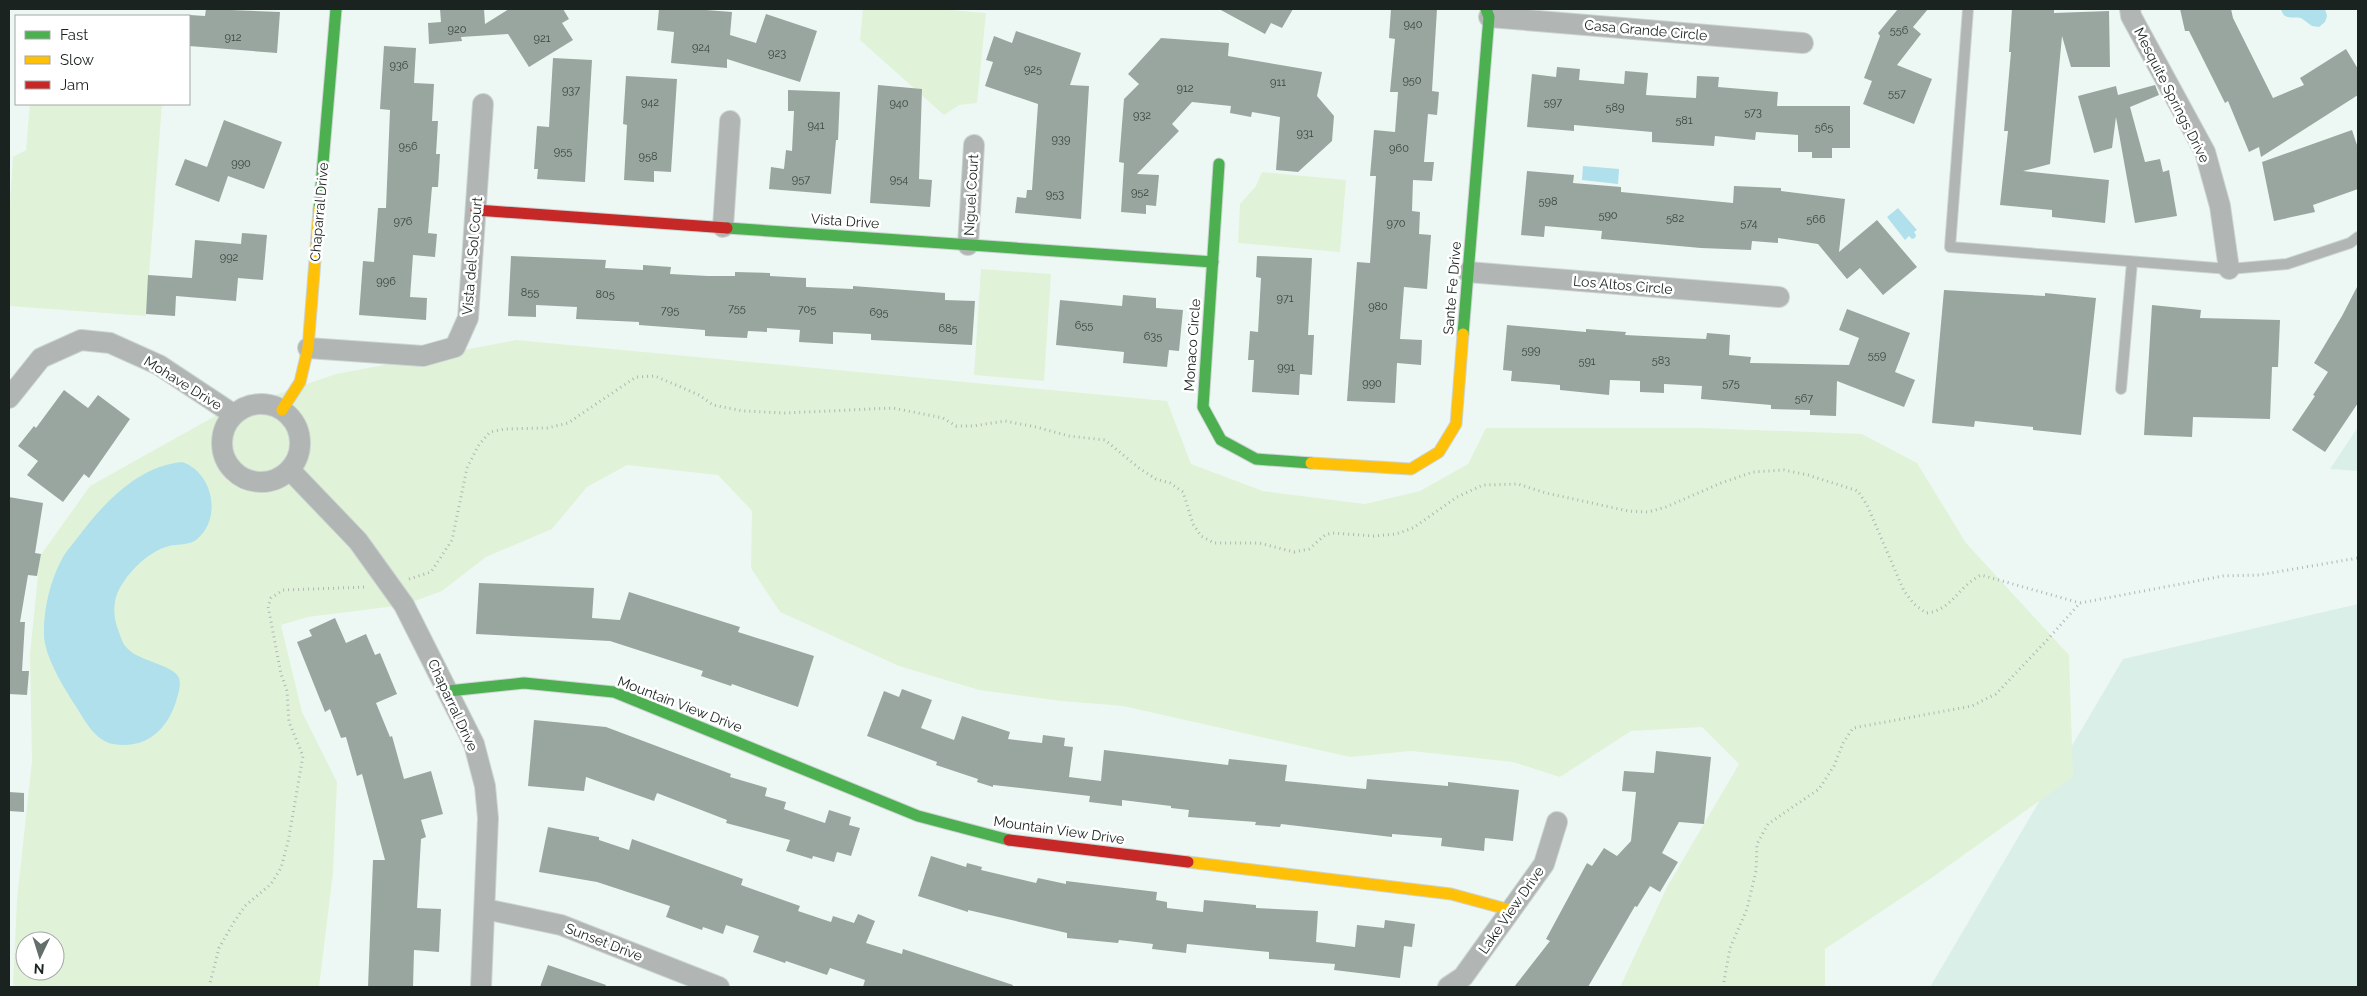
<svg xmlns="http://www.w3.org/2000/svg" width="2367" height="996" font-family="Raleway,sans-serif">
<rect width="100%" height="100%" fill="#edf8f5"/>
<g fill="#dbefe9">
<polygon points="2358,427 2358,471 2330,469"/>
<polygon points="2358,604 2358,987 1930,987 2123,659"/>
</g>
<g fill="#e0f3d8" fill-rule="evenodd">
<polygon points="863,9 938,9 986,13 977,103 959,105 944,115 860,40"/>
<polygon points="30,104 162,104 146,316 9,306 9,219 13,157 26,150"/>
<polygon points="1262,172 1346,180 1340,252 1238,243 1240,204 1256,186"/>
<polygon points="981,269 1051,274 1044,381 974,375"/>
<path d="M516,340L1167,401L1191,464L1263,491L1365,504L1420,491L1468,464L1486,428H1702L1862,434L1917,463L1966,543L2069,655L2073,777L1930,879L1825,949V987H1620L1667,887L1739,764L1702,727L1631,731L1560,777L1513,762L1411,751L1350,757L1123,706L1061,701L979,690L899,666L780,612L751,568L752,511L718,475L627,465L587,487L552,529L486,557L442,591L404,605L308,617L281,625L302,712L337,782L333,873L319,987H13L17,899L32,761L30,654L40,556L90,486L217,415L336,374ZM25,941H55V971H25Z"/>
</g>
<g fill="#afe0ec">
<path d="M2281,9H2325L2327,16L2325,22L2319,27L2312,26L2301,18C2292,16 2284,21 2281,9Z"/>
<polygon points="1583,166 1619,169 1618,184 1582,180"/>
<polygon points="1898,208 1917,230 1914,232 1916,235 1915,238 1912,239 1909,236 1905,240 1887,217"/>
<path d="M182,462C213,472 223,519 196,540C190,545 177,544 169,546C148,551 123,576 116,597C113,608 114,621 119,632C121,638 123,645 128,649C139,661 174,665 179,678C181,683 179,692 177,698C169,728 147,750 113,744C95,741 84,719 75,705C64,688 45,657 44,636C43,611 50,581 62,559C66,551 73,544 78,537C104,503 138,466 182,462Z"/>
</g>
<g fill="#99a69f">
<polygon points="206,9 280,12 277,53 189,46 190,15 205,16"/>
<polygon points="440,9 484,9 485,24 509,9 563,9 569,19 562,23 573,40 529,67 508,34 461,37 462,41 429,44 428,23 441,22"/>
<polygon points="659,9 693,9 732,12 730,35 756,43 766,14 817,31 800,82 727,59 727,68 671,63 674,32 657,30"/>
<polygon points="1219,9 1293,9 1282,28 1271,23 1265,34"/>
<polygon points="1391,9 1437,9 1432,91 1439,92 1437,115 1428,114 1424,162 1434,162 1432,181 1413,180 1412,211 1420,212 1419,234 1431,235 1427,289 1404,287 1400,339 1422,340 1421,365 1397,363 1395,403 1347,401 1357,262 1370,263 1376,176 1370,176 1374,130 1395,132 1398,92 1390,92 1395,39 1389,38"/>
<polygon points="1898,9 1928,9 1913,27 1921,34 1897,65 1932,79 1914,124 1863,104 1872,81 1864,78 1880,36 1878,33"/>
<polygon points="2012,9 2054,9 2054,13 2109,11 2110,67 2071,67 2062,36 2050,164 2023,171 2109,180 2105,223 2052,217 2052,210 2000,205 2008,131 2004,131 2011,52 2009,52"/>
<polygon points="2180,9 2231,9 2233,18 2273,98 2304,85 2300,78 2346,49 2358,69 2358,95 2261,157 2259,147 2249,152 2228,101 2225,103 2189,31 2185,31"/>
<polygon points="1016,31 1081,53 1070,85 1089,86 1081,219 1015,213 1017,197 1026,198 1027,190 1032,190 1038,104 985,86 993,62 986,60 994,36 1012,43"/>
<polygon points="1161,38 1229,43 1228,56 1322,72 1317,96 1334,116 1332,141 1298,172 1276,170 1280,117 1252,112 1251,117 1230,113 1231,106 1192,102 1172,124 1179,131 1137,174 1159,175 1156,206 1146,205 1146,214 1121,212 1124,163 1119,162 1124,99 1139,84 1128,74"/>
<polygon points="384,46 416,48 414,83 434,84 432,121 438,121 436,154 440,154 438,187 432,187 428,233 437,234 435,257 413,255 410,297 427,298 426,320 359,315 363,261 374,262 378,208 386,208 390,110 380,109"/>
<polygon points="553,58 592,60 585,182 537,179 538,169 534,169 537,126 549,127"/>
<polygon points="1557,67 1580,69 1579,80 1624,84 1625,71 1648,73 1646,95 1696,98 1697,76 1719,77 1718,87 1778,92 1777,106 1850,106 1850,148 1832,148 1832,158 1812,158 1812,152 1798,152 1798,135 1756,132 1755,140 1715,136 1714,146 1652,142 1652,132 1574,125 1574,131 1527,127 1532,74 1556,77"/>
<polygon points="626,76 677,79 671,172 654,171 654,182 624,180 627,125 623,124"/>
<polygon points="878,85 922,89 919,179 932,180 930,207 870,203"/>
<polygon points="2155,85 2159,95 2130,107 2145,162 2160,159 2163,172 2169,170 2177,216 2135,223 2116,117 2112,148 2094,153 2078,96 2116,86 2118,95"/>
<polygon points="788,90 840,92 838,140 836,140 831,194 769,189 771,167 784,169 786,150 792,151 794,111 788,111"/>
<polygon points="224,120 282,142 264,189 228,176 219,202 175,185 185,159 207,167"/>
<polygon points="2352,130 2358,148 2358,189 2313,205 2315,212 2274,221 2262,162"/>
<polygon points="1527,171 1574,175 1573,183 1621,187 1621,192 1733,203 1734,186 1781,188 1781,191 1845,199 1839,252 1877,220 1917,267 1883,295 1860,268 1847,279 1818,244 1778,238 1778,243 1752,241 1751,250 1701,248 1601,239 1602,231 1545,226 1544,237 1521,235"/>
<polygon points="242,233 267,235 263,280 238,278 236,301 176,296 175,316 146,314 148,275 192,278 195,240 241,244"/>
<polygon points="511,256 606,260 605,268 643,270 643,265 671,267 670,274 708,276 735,276 735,272 770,273 770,276 806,278 806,287 853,289 853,286 945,293 945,300 975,301 972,345 871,340 871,334 833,332 833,344 799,342 800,330 767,328 767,332 748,331 747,338 705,336 705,330 639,325 639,322 576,319 577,307 536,305 536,317 508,316"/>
<polygon points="1257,256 1312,258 1308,335 1314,335 1312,375 1300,374 1299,395 1252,392 1254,360 1248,360 1250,331 1258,332 1261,278 1256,277"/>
<polygon points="2358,285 2358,403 2325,452 2292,430 2315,396 2313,395 2328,372 2314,363 2342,316"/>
<polygon points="1944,290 2045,296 2045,293 2096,298 2081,435 2033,430 2033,427 1975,421 1974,427 1932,423"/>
<polygon points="1123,295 1156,298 1156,308 1183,310 1179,351 1169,350 1167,367 1123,363 1124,352 1056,345 1060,300 1122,306"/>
<polygon points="2152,305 2201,310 2200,318 2280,320 2278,367 2272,367 2270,419 2193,417 2192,437 2144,435"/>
<polygon points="1847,309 1910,333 1895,372 1915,380 1904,407 1837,381 1836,416 1810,415 1810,410 1771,409 1771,405 1701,399 1702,386 1664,384 1664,393 1640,392 1640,381 1610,380 1609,395 1560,390 1560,385 1511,381 1512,371 1503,370 1507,325 1586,332 1586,329 1626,332 1625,335 1706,339 1707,333 1730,335 1729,355 1751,357 1750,363 1849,365 1859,338 1839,330"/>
<polygon points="64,390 88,408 98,395 130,419 89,478 84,474 63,502 27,475 38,461 18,446 34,426 36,428"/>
<polygon points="9,497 43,503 35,553 41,554 37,576 28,575 20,622 25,622 22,671 29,671 27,695 9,694"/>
<polygon points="479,583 594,588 592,618 620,620 629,592 740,627 738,632 814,656 798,707 732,684 731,686 701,676 703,671 610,641 476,634"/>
<polygon points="335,618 346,643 366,634 375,655 380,653 397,694 376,703 390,737 392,736 404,779 431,771 443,814 421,820 426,837 421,839 417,908 441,909 439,952 414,950 413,987 368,987 373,860 385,860 362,774 357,776 346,737 341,738 330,709 325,712 297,642 312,636 309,630"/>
<polygon points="902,689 932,700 921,728 954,740 962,716 1010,732 1008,739 1042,743 1043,735 1065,738 1064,746 1073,747 1069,777 1101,781 1104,750 1228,765 1229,759 1287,765 1285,781 1366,789 1367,779 1448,786 1448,782 1519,790 1513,841 1485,838 1484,851 1441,846 1442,838 1392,834 1392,837 1281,824 1280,827 1255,825 1256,822 1188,817 1189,810 1171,808 1171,806 1122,800 1122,806 1089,802 1090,796 993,785 993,787 977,782 978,779 936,765 937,762 867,736 884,691 899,697"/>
<polygon points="534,720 606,727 731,774 730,777 767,788 765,796 786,802 784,809 825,823 829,810 851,817 849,825 860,828 851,856 837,852 834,862 813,856 812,859 786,851 790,840 726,823 727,820 657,793 654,801 586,777 584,791 528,786"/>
<polygon points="1656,751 1711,757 1704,824 1679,822 1662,853 1678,862 1660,892 1650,886 1637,907 1635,906 1588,987 1514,987 1550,941 1546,939 1587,863 1592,866 1604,848 1617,856 1631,841 1636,792 1622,791 1624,771 1654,773"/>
<polygon points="9,792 24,793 24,812 9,811"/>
<polygon points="548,827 599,837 599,840 629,850 632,839 743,879 741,885 800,906 798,911 831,922 833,916 854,923 858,914 875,921 866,943 902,954 903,949 1013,985 1012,987 863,987 865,980 830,968 827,975 786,961 785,963 753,952 759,936 726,925 723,934 703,927 702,930 666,917 670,906 597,882 539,872"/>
<polygon points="931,856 966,867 967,863 982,867 981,870 1036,883 1038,878 1066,884 1066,881 1157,892 1156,900 1167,902 1167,908 1203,912 1204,900 1256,905 1256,908 1318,911 1316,942 1355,947 1357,925 1384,928 1385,920 1415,924 1412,947 1404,946 1400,978 1334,970 1335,964 1269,959 1269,952 1187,944 1186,953 1152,949 1153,944 1119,940 1118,943 1067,938 1067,933 968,910 968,912 918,896"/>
<polygon points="548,965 606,985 605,987 540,987"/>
</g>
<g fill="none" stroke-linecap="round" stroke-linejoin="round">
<defs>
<g id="lane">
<polyline points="1968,9 1950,247 2229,269 2287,264 2350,243 2358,237"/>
<polyline points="2121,389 2132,262"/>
</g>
<g id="street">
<polyline points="2130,9 2131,16 2205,152 2220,206 2229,269"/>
<polyline points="1489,17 1803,43"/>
<polyline points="723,227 730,121"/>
<polyline points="968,245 974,145"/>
<polyline points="1468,272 1779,297"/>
<polyline points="308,348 423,356 455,347 468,318 483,104"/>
<polyline points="9,398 41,358 81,340 110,343 159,365 233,414"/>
<circle cx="261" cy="443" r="39"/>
<polyline points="290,470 358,541 404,605 474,744 485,786 488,818 481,987"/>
<polyline points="485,909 561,925 719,987"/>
<polyline points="1448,987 1463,977 1544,864 1557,822"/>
</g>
<g id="fast">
<polyline points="1219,164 1203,407 1221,440 1256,459 1311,463"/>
<polyline points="319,210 336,9"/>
<polyline points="727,228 1213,262"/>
<polyline points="1463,334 1489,17 1486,9"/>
<polyline points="448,691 524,683 614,692 918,816 1009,840"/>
</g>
<g id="slow">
<polyline points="282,410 300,382 308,348 319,210"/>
<polyline points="1311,463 1411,469 1439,452 1456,424 1463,334"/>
<polyline points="1188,862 1451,894 1510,910"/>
</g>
<g id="jam">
<polyline points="476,210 727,228"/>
<polyline points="1009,840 1188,862"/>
</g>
</defs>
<use href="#lane" stroke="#ccd5d2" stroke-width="12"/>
<use href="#street" stroke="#ccd5d2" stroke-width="22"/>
<use href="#fast" stroke="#ccd5d2" stroke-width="13"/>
<use href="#slow" stroke="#ccd5d2" stroke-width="13"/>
<use href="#jam" stroke="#ccd5d2" stroke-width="13"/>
<g stroke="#b1b6b4" stroke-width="3" stroke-dasharray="1 4" stroke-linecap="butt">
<path d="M409,579L431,572L452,540L467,468L478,446L490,432L505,429L547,428L568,423L636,377L655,376L699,395L713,405L743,411L785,413L893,408L943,418L956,426H973L1005,421L1036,427L1069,436L1105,440L1139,468L1156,479L1170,483L1183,492L1193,524L1201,536L1214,543H1259L1294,552L1309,549L1325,535L1332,533L1374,536L1396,534L1413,528L1457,497L1483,485L1518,484L1546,493L1628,511L1648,512L1666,507L1721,483L1753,472L1784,470L1808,475L1858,491L1867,505L1904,591L1914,604L1926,613C1953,610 1957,587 1981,575L2080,603"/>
<polyline points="209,987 219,948 234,922 245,906 271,884 281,868 288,842 303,756 289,722 287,691 281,674 268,606 271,598 283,590 367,587"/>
<polyline points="1723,987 1730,948 1747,909 1756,871 1757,844 1768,824 1819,789 1834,766 1843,743 1853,728 1972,706 1996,694 2049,638 2080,603 2223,576 2259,575 2358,558"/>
</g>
<use href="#lane" stroke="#b1b5b4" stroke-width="10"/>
<use href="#street" stroke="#b1b5b4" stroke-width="20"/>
<use href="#fast" stroke="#4caf50" stroke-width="11"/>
<use href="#slow" stroke="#ffc107" stroke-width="11"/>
<use href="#jam" stroke="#c62828" stroke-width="11"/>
</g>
<g text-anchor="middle" stroke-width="5" stroke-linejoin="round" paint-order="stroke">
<g font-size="11" fill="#3a4440">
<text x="1413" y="28">940</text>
<text x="457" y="33">920</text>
<text x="1899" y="34">556</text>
<text x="233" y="41">912</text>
<text x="542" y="42">921</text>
<text x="701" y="51">924</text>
<text x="777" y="57">923</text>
<text x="399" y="69">936</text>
<text x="1033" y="73">925</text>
<text x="1412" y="84">950</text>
<text x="1278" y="86">911</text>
<text x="1185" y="92">912</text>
<text x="571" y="94">937</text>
<text x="1897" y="97">557</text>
<text x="650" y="106">942</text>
<text x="1553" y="106">597</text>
<text x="899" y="107">940</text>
<text x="1615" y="111">589</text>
<text x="1753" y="116">573</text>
<text x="1142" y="119">932</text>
<text x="1684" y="124">581</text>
<text x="816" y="129">941</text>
<text x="1824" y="131">565</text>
<text x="1305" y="137">931</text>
<text x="1061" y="143">939</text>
<text x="408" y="150">956</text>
<text x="1399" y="152">960</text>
<text x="563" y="155">955</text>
<text x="648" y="160">958</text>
<text x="241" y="167">990</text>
<text x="801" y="183">957</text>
<text x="899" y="183">954</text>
<text x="1140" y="196">952</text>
<text x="1055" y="198">953</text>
<text x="1548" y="205">598</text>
<text x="1608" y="219">590</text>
<text x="1675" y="222">582</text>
<text x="1816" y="223">566</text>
<text x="403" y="225">976</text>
<text x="1396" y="227">970</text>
<text x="1749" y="227">574</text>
<text x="229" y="261">992</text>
<text x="386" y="285">996</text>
<text x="530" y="296">855</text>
<text x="605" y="298">805</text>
<text x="1285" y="302">971</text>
<text x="1378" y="310">980</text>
<text x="737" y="312">755</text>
<text x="807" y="313">705</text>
<text x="670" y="314">795</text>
<text x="879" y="316">695</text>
<text x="1084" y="329">655</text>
<text x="948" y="332">685</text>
<text x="1153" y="340">635</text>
<text x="1531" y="354">599</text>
<text x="1877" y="359">559</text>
<text x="1661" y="364">583</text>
<text x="1587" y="365">591</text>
<text x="1286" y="371">991</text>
<text x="1372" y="387">990</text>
<text x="1731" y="387">575</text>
<text x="1804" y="402">567</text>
</g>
<g font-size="14" fill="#1b2320" stroke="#fff">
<text transform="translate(1646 30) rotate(5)" y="5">Casa Grande Circle</text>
<text transform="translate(2172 95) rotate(63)" y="5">Mesquite Springs Drive</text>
<text transform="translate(971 195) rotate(-87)" y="5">Niguel Court</text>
<text transform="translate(319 212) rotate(-85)" y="5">Chaparral Drive</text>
<text transform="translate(845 221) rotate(4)" y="5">Vista Drive</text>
<text transform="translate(472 256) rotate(-85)" y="5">Vista del Sol Court</text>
<text transform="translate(1623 285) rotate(5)" y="5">Los Altos Circle</text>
<text transform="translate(1452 288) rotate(-85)" y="5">Sante Fe Drive</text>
<text transform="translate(1192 345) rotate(-86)" y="5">Monaco Circle</text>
<text transform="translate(183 383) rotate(32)" y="5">Mohave Drive</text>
<text transform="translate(680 704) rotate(21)" y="5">Mountain View Drive</text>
<text transform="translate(453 705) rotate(65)" y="5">Chaparral Drive</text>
<text transform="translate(1059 830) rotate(8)" y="5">Mountain View Drive</text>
<text transform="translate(1511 910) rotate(-55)" y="5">Lake View Drive</text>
<text transform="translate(604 942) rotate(21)" y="5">Sunset Drive</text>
</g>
</g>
<rect width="2367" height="996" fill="none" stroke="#1b2320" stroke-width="20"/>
<rect x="15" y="15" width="175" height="90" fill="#ffffff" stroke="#a4a7a6"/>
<rect x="25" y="31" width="25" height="8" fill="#4caf50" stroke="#a4a7a6"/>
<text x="60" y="40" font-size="15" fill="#1b2320">Fast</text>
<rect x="25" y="56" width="25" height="8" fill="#ffc107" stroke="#a4a7a6"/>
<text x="60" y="65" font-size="15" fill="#1b2320">Slow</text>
<rect x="25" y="81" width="25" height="8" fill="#c62828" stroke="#a4a7a6"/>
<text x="60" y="90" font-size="15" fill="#1b2320">Jam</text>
<g transform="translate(40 956) rotate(184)"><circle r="24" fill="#ffffff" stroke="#a4a7a6"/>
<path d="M0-4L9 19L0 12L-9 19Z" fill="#646e6b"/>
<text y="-8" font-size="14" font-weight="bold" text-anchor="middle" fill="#1b2320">N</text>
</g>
</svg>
